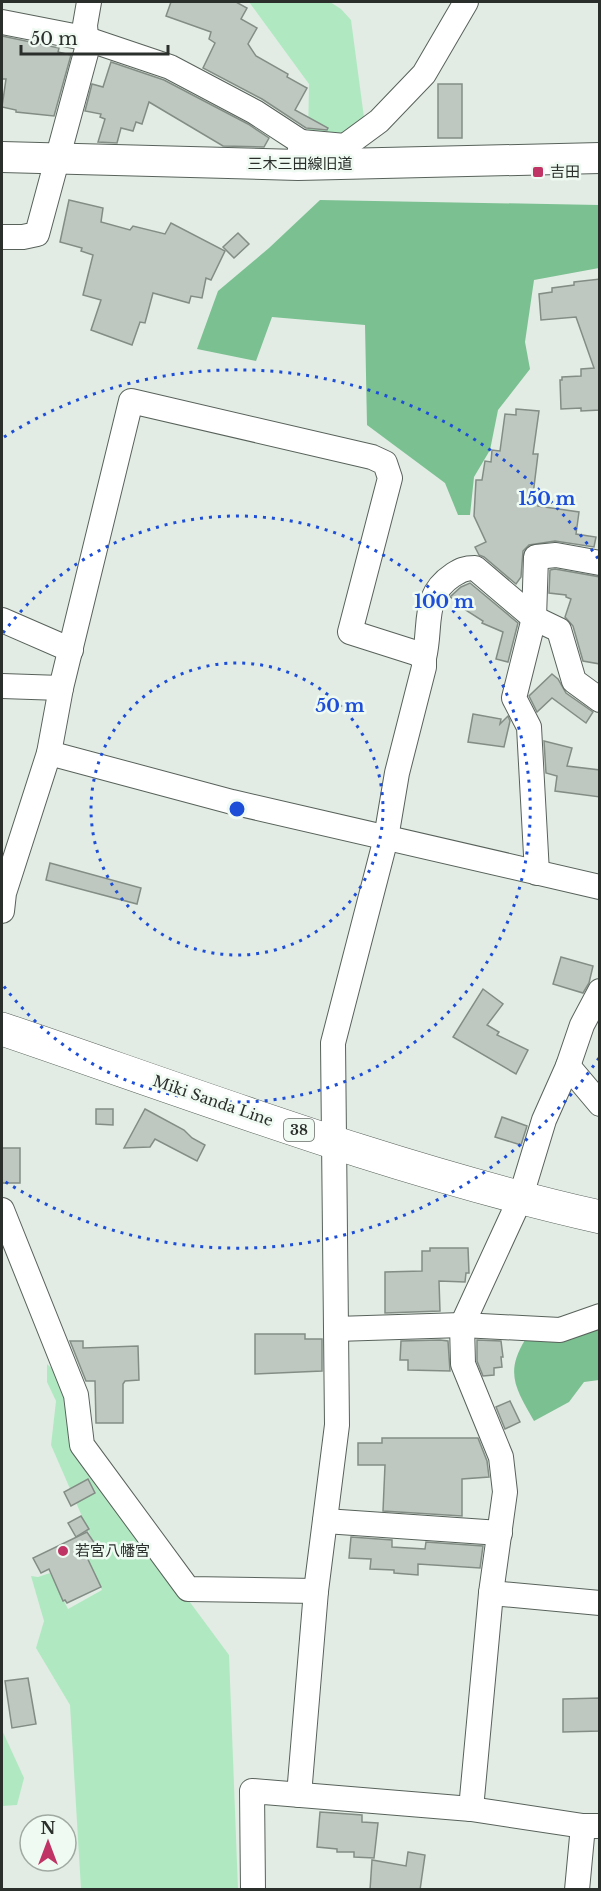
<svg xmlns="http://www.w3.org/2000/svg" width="601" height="1891" font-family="'Libre Baskerville','Noto Sans JP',serif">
<rect width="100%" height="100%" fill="#e2ece4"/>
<g fill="#b0e9c1">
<polygon points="249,2 330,2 341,9 351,20 365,125 346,137 308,138 309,84"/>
<polygon points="47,1364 64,1380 70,1440 229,1655 238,1889 81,1889 70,1705 36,1648 44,1621 31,1576 38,1577 50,1573 68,1609 102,1590 80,1552 91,1537 51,1445 56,1401 47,1382"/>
<polygon points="2,1730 24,1778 17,1805 2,1806"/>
</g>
<g fill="#7bc091">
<polygon points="320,200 599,205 599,268 534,280 525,342 530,369 498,410 490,450 474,477 470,515 458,515 445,483 367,425 365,325 272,317 256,361 197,349 218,291 269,248"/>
<path d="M599,1329V1380L584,1382L569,1402L534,1421C517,1390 504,1374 525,1340Z"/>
</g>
<g fill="#bec8c0" stroke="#838d86" stroke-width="1.5">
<polygon points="171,2 236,2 247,8 241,19 257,28 248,44 256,56 288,74 287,77 307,88 295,110 328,128 327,130 306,128 262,99 203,68 215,43 209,39 211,32 166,16"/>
<polygon points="2,36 59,48 58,52 71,55 54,116 16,112 16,110 2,107 6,79 2,79"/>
<polygon points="111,62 164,80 248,124 269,138 264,147 223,146 149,102 142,124 136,122 133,131 121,128 117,143 98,142 105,119 100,117 101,114 85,111 92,84 103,87"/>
<rect x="438" y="84" width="24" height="54"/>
<polygon points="69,200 103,208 101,222 130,230 133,226 165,234 171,223 225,251 211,280 206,278 202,298 191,296 189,303 153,293 145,323 140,322 132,345 91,330 101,300 83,295 93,255 81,251 82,248 60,242"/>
<polygon points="238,233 249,244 234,258 223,247"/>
<polygon points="600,279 600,410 581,411 581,408 561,409 560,380 562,380 562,377 581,376 581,369 594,368 576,317 541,320 539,294 552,292 552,288 574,285 574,282"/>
<polygon points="516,409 539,411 533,454 538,454 533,495 539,495 538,506 579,512 576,534 596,537 594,547 555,541 529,545 523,551 521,577 516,584 484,557 479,555 475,547 486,542 474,516 476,480 482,480 485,461 491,462 492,450 500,451 505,414 516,415"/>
<polygon points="555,569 600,577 600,664 583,661 573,626 565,617 571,599 566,597 566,595 549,593 550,570"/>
<polygon points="470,583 518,623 508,662 496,659 503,632 482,623 483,621 464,609 465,606 450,597 461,587"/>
<polygon points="552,674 558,679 566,693 593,712 586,723 552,698 537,712 529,696"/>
<polygon points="473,714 501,719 500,724 508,716 510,721 504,747 468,742"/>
<polygon points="544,741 572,748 567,766 600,770 600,797 555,791 557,776 546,773"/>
<polygon points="50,863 141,888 137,904 46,880"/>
<polygon points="561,957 593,966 589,983 583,993 553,984"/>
<polygon points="483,989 503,1004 487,1025 499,1032 497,1035 528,1050 516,1074 453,1037"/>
<polygon points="96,1109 113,1109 113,1125 96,1124"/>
<polygon points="145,1109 184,1130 192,1138 205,1145 197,1161 155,1139 150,1147 124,1148"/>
<polygon points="502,1117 527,1126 521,1145 495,1137"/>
<rect x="2" y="1148" width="18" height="35"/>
<polygon points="430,1248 468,1248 469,1273 466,1273 465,1282 439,1281 440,1311 385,1313 385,1272 422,1271 422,1251 430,1251"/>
<polygon points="255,1334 305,1334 305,1339 322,1339 322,1371 255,1374"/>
<polygon points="440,1340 448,1341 450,1371 408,1370 408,1360 400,1360 401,1341"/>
<polygon points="477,1340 501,1341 503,1357 501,1357 502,1367 494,1368 494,1375 483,1376 477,1361"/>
<polygon points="70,1341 83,1341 83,1348 138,1346 139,1380 125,1381 123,1384 123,1423 96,1423 95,1381 86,1381"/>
<polygon points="510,1401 520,1422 505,1429 496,1407"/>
<polygon points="382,1438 478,1438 487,1461 489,1477 462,1479 462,1516 383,1511 385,1465 358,1465 358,1443 382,1443"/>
<polygon points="88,1479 95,1493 71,1506 64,1492"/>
<polygon points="81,1516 89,1529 76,1537 68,1523"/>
<polygon points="87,1532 95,1544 84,1551 101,1587 67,1603 65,1600 63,1601 49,1569 41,1573 33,1558"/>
<polygon points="351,1537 392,1540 392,1547 425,1549 426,1542 483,1546 480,1568 418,1564 418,1575 394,1573 394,1570 370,1569 371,1559 349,1558"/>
<polygon points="28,1678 36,1724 12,1728 5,1681"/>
<polygon points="600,1698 600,1731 563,1732 563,1699"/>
<polygon points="320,1812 362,1815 362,1822 378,1823 374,1858 354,1857 354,1852 337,1852 337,1849 317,1847"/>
<polygon points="408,1852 425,1855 420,1890 370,1890 372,1860 406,1866"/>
</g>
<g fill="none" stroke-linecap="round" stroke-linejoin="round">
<defs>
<g id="minor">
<polyline points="2,22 84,38 170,67 255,112 301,142 298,165"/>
<polyline points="301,142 345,146 379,121 424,74 466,2"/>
<polyline points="2,237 23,237 37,234 87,49 85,25 89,2"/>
<polyline points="2,620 71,650"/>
<path d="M424,658C432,625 421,596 453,575C461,570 465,568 475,568L534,618L559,630L574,681L600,700"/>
<polyline points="2,686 61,688"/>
<polyline points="49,753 232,802 600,887"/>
<polyline points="537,873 529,727 514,698 534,618 536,557 556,555 600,563"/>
<polyline points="2,911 4,893 49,753 61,688 131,401 372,457 385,463 390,478 350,632 416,653 424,658 424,667 397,773 386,838 333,1043 337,1425 316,1591 299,1795"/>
<polyline points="568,1066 600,1104"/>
<polyline points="2,1210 76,1395 82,1445 188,1589 316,1591"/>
<polyline points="336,1329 462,1325 560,1330 600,1316"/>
<polyline points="325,1521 500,1533"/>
<polyline points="491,1593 600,1603"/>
<polyline points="471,1809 491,1593 505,1492 501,1457 463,1364 462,1325 520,1199 544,1120 568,1066 582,1025 600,991"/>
<polyline points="253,1890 252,1791 471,1809 583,1826 600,1826"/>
<polyline points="577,1890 583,1826"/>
</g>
<polyline id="tertiary" points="2,157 298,165 600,158"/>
<path id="primary" d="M2,1029C199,1096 396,1171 600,1217"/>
</defs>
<use href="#minor" stroke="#58625b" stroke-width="26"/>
<use href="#tertiary" stroke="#58625b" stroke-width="32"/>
<use href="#primary" stroke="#58625b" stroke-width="34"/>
<use href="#minor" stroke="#fff" stroke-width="24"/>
<use href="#tertiary" stroke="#fff" stroke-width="30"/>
<use href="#primary" stroke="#fff" stroke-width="33"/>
</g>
<g fill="none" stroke="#1d4ed8" stroke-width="3" stroke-dasharray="3 6">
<circle cx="237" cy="809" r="146"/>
<path d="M3 633A293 293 0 1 1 3 985"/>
<path d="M599 1058A439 439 0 0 1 4 1181M4 437A439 439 0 0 1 599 560"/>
</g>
<g fill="#c03365" stroke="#effaf2" stroke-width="2">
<rect x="532" y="166" width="12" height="12" rx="3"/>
<circle cx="63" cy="1551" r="6"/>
</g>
<g text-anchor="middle" stroke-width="5" stroke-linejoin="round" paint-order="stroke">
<rect fill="#effaf2" stroke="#666c67" stroke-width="1.5" x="284" y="1119" width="30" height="22" rx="4.5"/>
<g font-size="14" font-weight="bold" fill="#2b2f2c">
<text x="299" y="1135">38</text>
</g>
<g font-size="15" fill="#2b2f2c" stroke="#effaf2">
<text x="300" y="169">三木三田線旧道</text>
<text transform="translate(213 1101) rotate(19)" y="5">Miki Sanda Line</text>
</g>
<g font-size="15" fill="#2b2f2c" stroke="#effaf2" text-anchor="start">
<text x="550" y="177">吉田</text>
<text x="75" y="1556">若宮八幡宮</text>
</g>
</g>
<circle cx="237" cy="809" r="9" fill="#1d4ed8" stroke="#effaf2" stroke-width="3"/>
<g font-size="18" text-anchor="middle" font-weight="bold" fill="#1d4ed8" stroke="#effaf2" stroke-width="5" stroke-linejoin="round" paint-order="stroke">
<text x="547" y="505">150 m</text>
<text x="444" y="608">100 m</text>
<text x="340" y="712">50 m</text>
</g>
<rect width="601" height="1891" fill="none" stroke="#2b2f2c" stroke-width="6"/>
<g transform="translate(48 1843)"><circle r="28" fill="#effaf2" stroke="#a1a9a3" stroke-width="1.5"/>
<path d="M0-4.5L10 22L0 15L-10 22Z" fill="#c03365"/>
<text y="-9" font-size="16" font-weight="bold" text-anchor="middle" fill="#2b2f2c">N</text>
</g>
<path d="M21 45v9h147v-9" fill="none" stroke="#2b2f2c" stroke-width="3"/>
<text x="30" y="45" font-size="18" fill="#2b2f2c" stroke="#effaf2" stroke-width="4.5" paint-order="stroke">50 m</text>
</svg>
